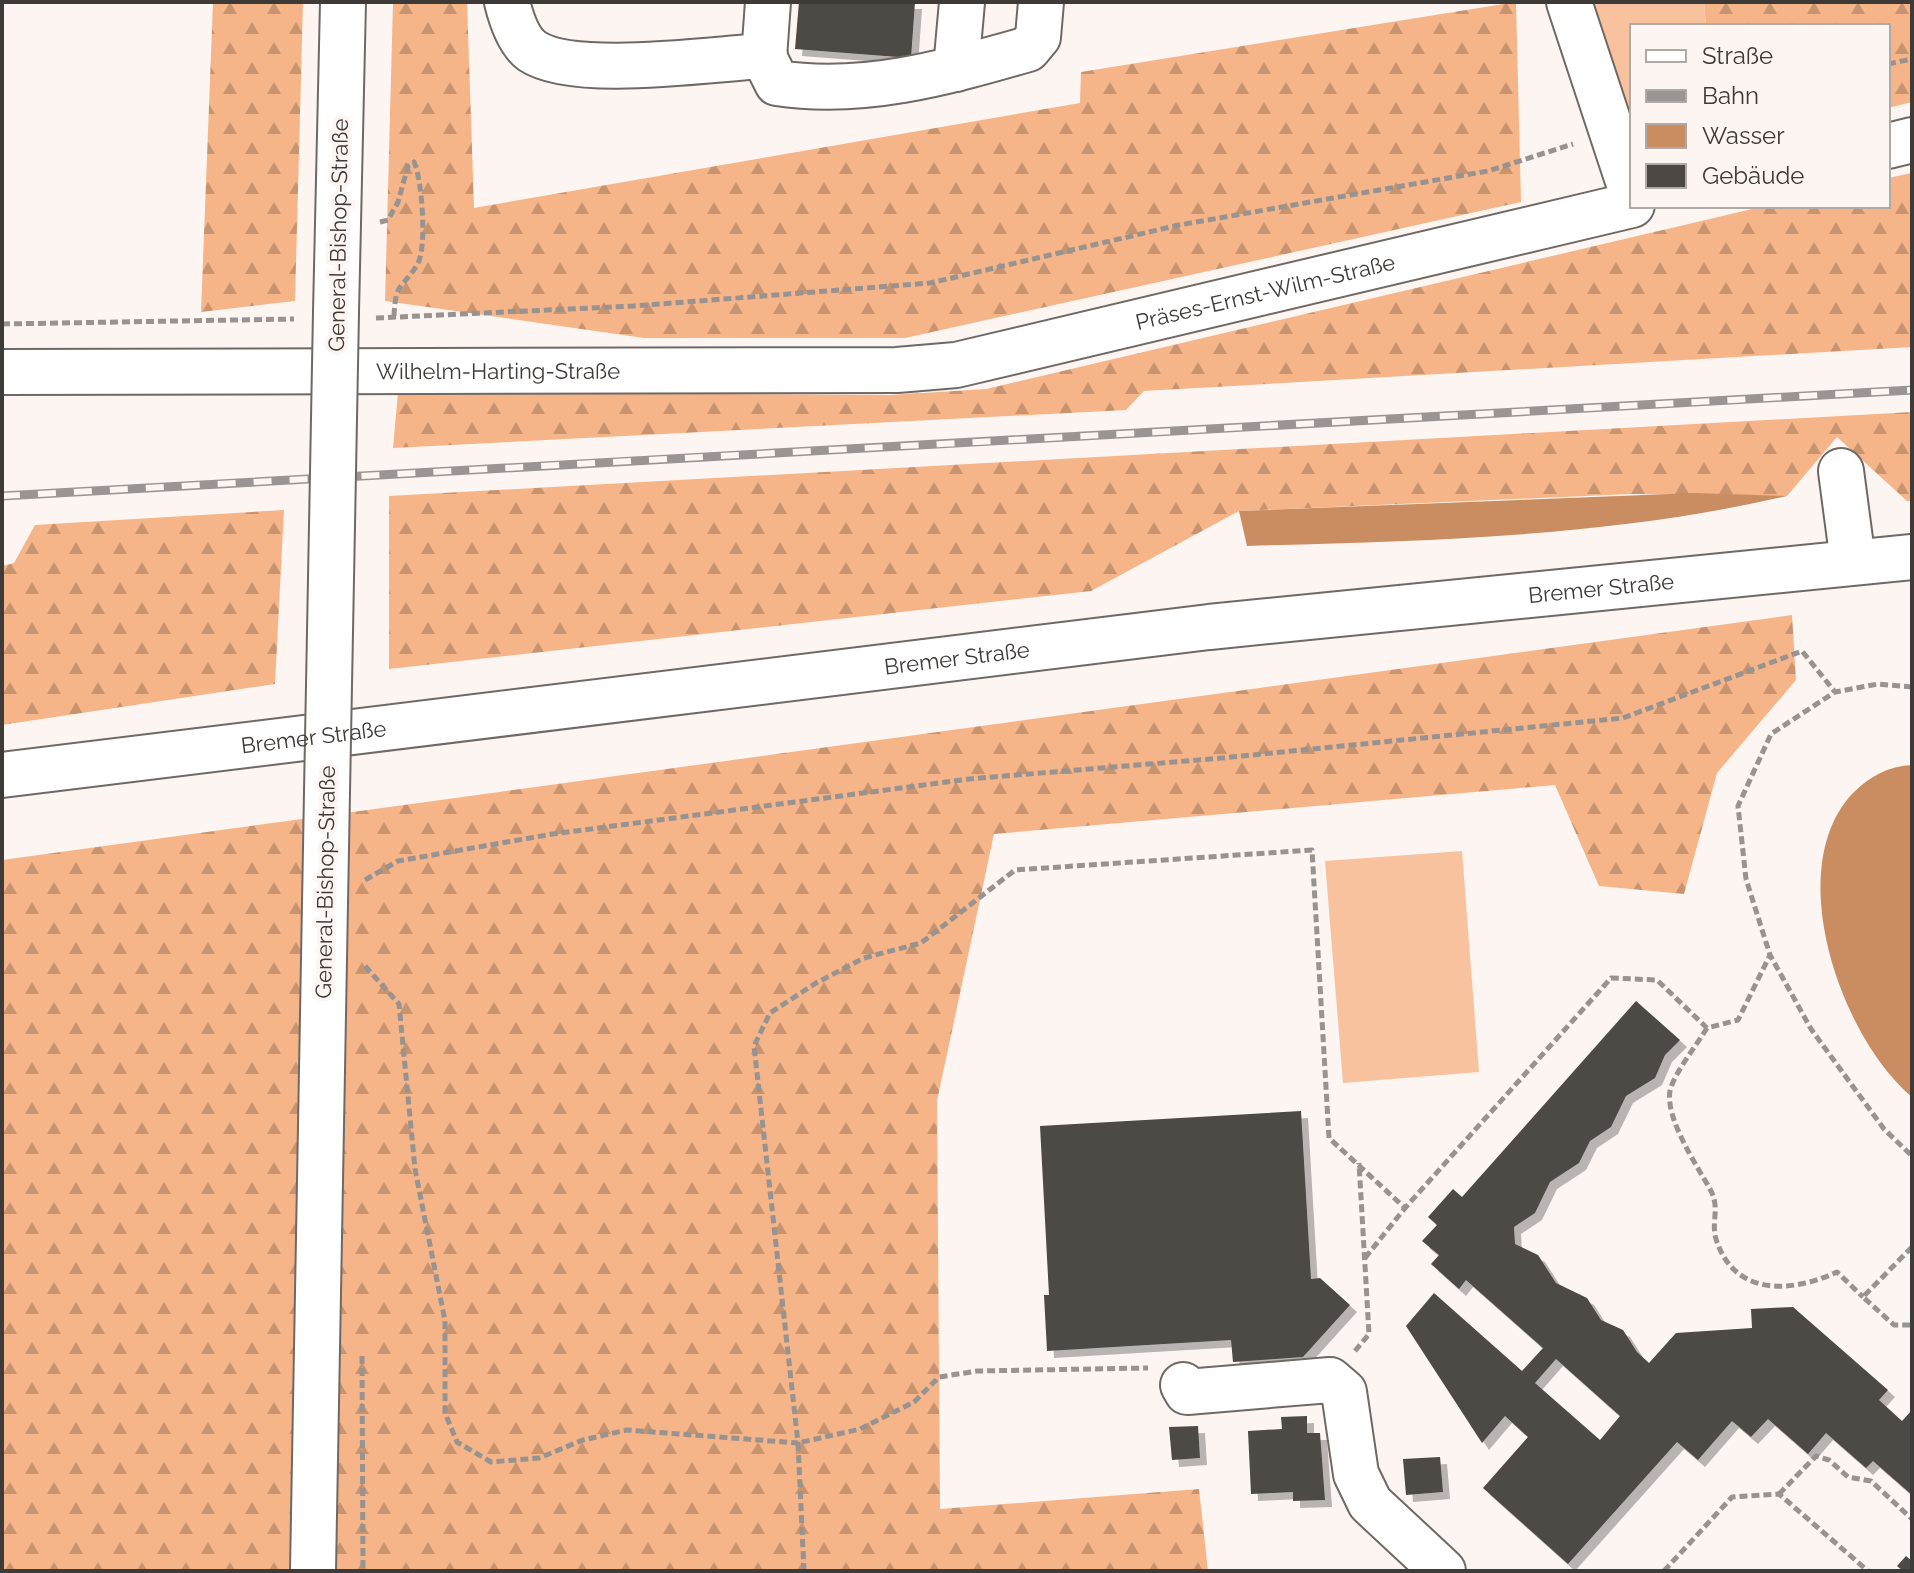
<svg xmlns="http://www.w3.org/2000/svg" width="1914" height="1573" font-family="Raleway,sans-serif">
<defs>
<pattern id="forest-firs" width="22" height="20" patternUnits="userSpaceOnUse" patternTransform="scale(2)"><rect width="22" height="20" fill="#f6b588"/><path d="M5 1l3.5 6h-7zM16 11l3.5 6h-7z" fill="#c89470"/></pattern>
<filter id="shadow"><feDropShadow dx="7" dy="7" stdDeviation="0" flood-color="#0004"/></filter>
</defs>
<rect width="100%" height="100%" fill="#fcf5f1"/>
<g fill="#f8c29e">
<polygon points="1578,2 1704,2 1706,26 1632,26 1632,135"/>
<polygon points="1462,851 1479,1072 1343,1083 1325,861"/>
</g>
<g fill="url(#forest-firs)">
<polygon points="213,2 303,2 295,301 201,312"/>
<polygon points="393,2 467,2 474,208 1080,103 1081,72 1516,2 1521,202 905,338 644,338 385,301"/>
<polygon points="1704,2 1912,2 1912,102 1888,108 1888,26 1706,26"/>
<polygon points="1912,173 1912,347 1144,391 1126,410 393,448 398,392 891,395 986,389 1765,206 1888,206 1888,178"/>
<polygon points="1912,412 1912,501 1907,501 1837,437 1787,496 1631,494 1239,511 1091,591 389,669 389,496"/>
<polygon points="284,510 275,684 2,725 2,566 14,563 35,525"/>
<polygon points="1792,615 1796,680 1717,773 1684,894 1599,886 1555,785 994,834 937,1101 940,1509 1199,1489 1208,1571 2,1571 2,860"/>
</g>
<g fill="#ca8d61">
<path d="M1695,493L1787,496C1612,537 1426,541 1247,546L1239,511Z"/>
<path d="M1912,765V1097C1841,1038 1781,868 1853,793C1870,776 1889,766 1912,765Z"/>
</g>
<g fill="#4e4844" fill-rule="evenodd" filter="url(#shadow)">
<polygon points="799,2 915,2 911,58 795,49"/>
<path d="M1636,1001L1680,1040L1665,1055L1655,1078L1626,1096L1611,1127L1590,1141L1579,1163L1550,1182L1535,1213L1514,1227L1515,1244L1538,1255L1556,1283L1587,1298L1601,1320L1623,1330L1637,1352L1649,1363L1676,1333L1752,1328L1751,1309L1793,1307L1888,1390L1879,1400L1902,1421L1912,1410V1495L1873,1461L1866,1468L1826,1433L1808,1454L1768,1419L1751,1437L1732,1421L1698,1460L1677,1442L1568,1564L1483,1488L1528,1437L1505,1416L1482,1443L1406,1326L1434,1293L1522,1371L1543,1348L1466,1280L1459,1289L1431,1264L1439,1255L1422,1241L1437,1225L1428,1217L1453,1189L1462,1197ZM1556,1359L1620,1416L1600,1440L1535,1383Z"/>
<polygon points="1301,1111 1311,1279 1320,1278 1350,1305 1303,1357 1233,1362 1231,1340 1047,1351 1044,1295 1049,1295 1040,1126"/>
<polygon points="1307,1416 1307,1433 1320,1433 1325,1500 1293,1501 1293,1492 1251,1494 1248,1431 1282,1429 1281,1417"/>
<polygon points="1198,1426 1200,1458 1172,1460 1169,1427"/>
<polygon points="1440,1457 1443,1492 1406,1495 1403,1459"/>
<polygon points="1906,1556 1912,1561 1912,1571 1903,1571 1897,1566"/>
</g>
<g fill="none" stroke-linecap="round" stroke-linejoin="round">
<defs>
<g id="minor">
<path d="M507,2C511,18 518,41 532,51C573,79 711,59 765,56"/>
<path d="M768,2L764,57L777,83C863,96 945,73 1028,49L1038,37L1041,2"/>
<polyline points="1569,2 1632,193"/>
<polyline points="956,69 962,2"/>
<polyline points="1888,146 1912,140"/>
<polyline points="336,312 343,2"/>
<path id="s1" d="M2,372L897,370L956,365L1632,205"/>
<polyline points="1841,471 1853,562"/>
<polyline points="1183,1385 1187,1392 1330,1380 1344,1392 1356,1474 1370,1503 1443,1571"/>
<polyline points="313,1571 327,792"/>
</g>
<g id="major">
<path id="s2" d="M2,775L1209,627L1912,557"/>
</g>
</defs>
<use href="#minor" stroke="#6f6965" stroke-width="48"/>
<use href="#major" stroke="#6f6965" stroke-width="48"/>
<g stroke="#989390" stroke-width="5" stroke-dasharray="8 4" stroke-linecap="butt">
<polyline points="1888,64 1912,59"/>
<path d="M380,222L388,220L398,202L408,166L414,162C422,178 427,247 418,263C403,290 395,279 394,318"/>
<polyline points="376,318 634,306 930,283 1179,225 1488,171 1573,144"/>
<polyline points="2,324 294,319"/>
<polyline points="1912,687 1878,684 1835,692 1771,734 1738,806 1746,879 1770,955 1811,1029 1884,1129 1912,1156"/>
<polyline points="365,880 398,861 553,834 969,779 1222,758 1623,718 1802,651 1835,692"/>
<polyline points="365,966 399,1004 415,1169 445,1321 445,1413 457,1442 491,1462 539,1458 583,1440 627,1430 798,1443 754,1046 770,1013 816,983 864,958 921,943 1015,870 1312,850 1329,1138 1405,1208 1611,978 1657,980 1707,1028 1738,1020 1770,955"/>
<path d="M1707,1028C1698,1043 1673,1075 1670,1091C1665,1119 1698,1167 1711,1191C1720,1208 1711,1223 1716,1239C1734,1297 1792,1293 1837,1272L1863,1297"/>
<polyline points="1912,1247 1863,1297 1894,1325 1912,1325"/>
<polyline points="1365,1258 1405,1208"/>
<polyline points="1355,1351 1369,1334 1359,1163"/>
<polyline points="362,1356 363,1571"/>
<polyline points="1779,1494 1816,1456 1829,1460 1848,1477 1871,1481 1912,1519"/>
<polyline points="804,1571 798,1443 860,1429 914,1402 939,1377 977,1371 1148,1368"/>
<polyline points="1664,1571 1732,1497 1779,1494 1868,1571"/>
</g>
<use href="#minor" stroke="#fff" stroke-width="44"/>
<use href="#major" stroke="#fff" stroke-width="44"/>
<defs>
<polyline id="rail" points="2,496 1912,390"/>
</defs>
<use href="#rail" stroke="#9a9592" stroke-width="9"/>
<use href="#rail" stroke="#fcf5f1" stroke-width="6" stroke-dasharray="18" stroke-linecap="butt"/>
<defs>
<polyline id="minor-bridge" points="327,792 336,312"/>
</defs>
<use href="#minor-bridge" stroke="#6f6965" stroke-width="48" stroke-linecap="butt"/>
<use href="#minor-bridge" stroke="#fff" stroke-width="44"/>
</g>
<g text-anchor="middle" stroke-width="8" stroke-linejoin="round" paint-order="stroke">
<g font-size="22" fill="#3d3a38" stroke="#fcf5f1">
<text transform="translate(338 235) rotate(-89)" y="8">General-Bishop-Straße</text>
<text dy="8" stroke="none"><textPath href="#s1" startOffset="1272">Präses-Ernst-Wilm-Straße</textPath></text>
<text dy="8" stroke="none"><textPath href="#s1" startOffset="496">Wilhelm-Harting-Straße</textPath></text>
<text dy="8" stroke="none"><textPath href="#s2" startOffset="1610">Bremer Straße</textPath></text>
<text dy="8" stroke="none"><textPath href="#s2" startOffset="962">Bremer Straße</textPath></text>
<text dy="8" stroke="none"><textPath href="#s2" startOffset="314">Bremer Straße</textPath></text>
<text transform="translate(325 882) rotate(-89)" y="8">General-Bishop-Straße</text>
</g>
</g>
<rect width="1914" height="1573" fill="none" stroke="#3d3a38" stroke-width="8"/>
<rect x="1630" y="24" width="260" height="184" fill="#fcf5f1" stroke="#b0aaa7" stroke-width="2"/>
<rect x="1646" y="50" width="40" height="12" fill="#ffffff" stroke="#b0aaa7" stroke-width="2"/>
<text x="1702" y="64" font-size="24" fill="#3d3a38">Straße</text>
<rect x="1646" y="90" width="40" height="12" fill="#9a9592" stroke="#b0aaa7" stroke-width="2"/>
<text x="1702" y="104" font-size="24" fill="#3d3a38">Bahn</text>
<rect x="1646" y="124" width="40" height="24" fill="#ca8d61" stroke="#b0aaa7" stroke-width="2"/>
<text x="1702" y="144" font-size="24" fill="#3d3a38">Wasser</text>
<rect x="1646" y="164" width="40" height="24" fill="#4e4844" stroke="#b0aaa7" stroke-width="2"/>
<text x="1702" y="184" font-size="24" fill="#3d3a38">Gebäude</text>
</svg>
